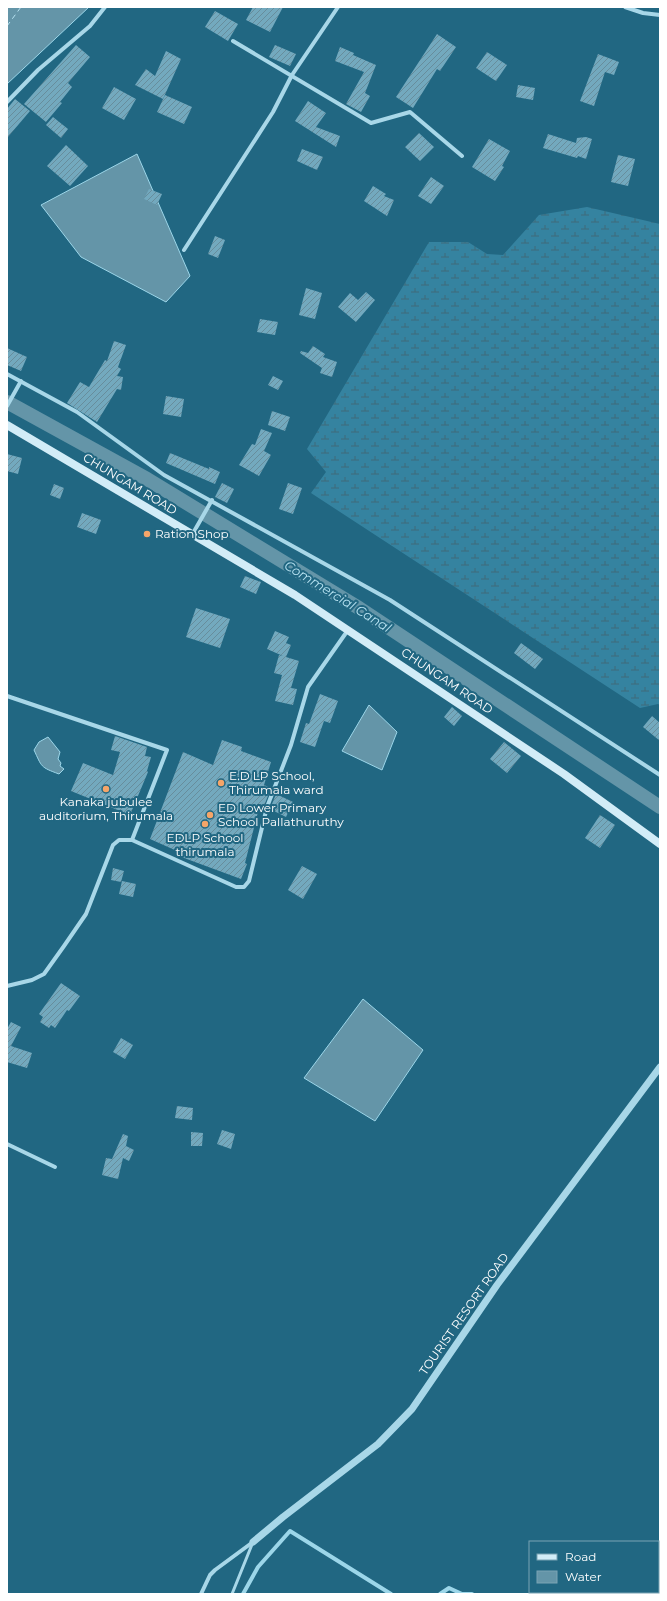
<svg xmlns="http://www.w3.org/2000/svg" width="667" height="1601" font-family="Montserrat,sans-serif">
<defs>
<pattern id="wetland-marsh" width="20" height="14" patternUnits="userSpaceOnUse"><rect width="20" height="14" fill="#3583a0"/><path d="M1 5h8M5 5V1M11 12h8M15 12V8" fill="none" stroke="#3f6a7a"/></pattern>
<pattern id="building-hatch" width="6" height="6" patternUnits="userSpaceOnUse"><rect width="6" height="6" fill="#73a9be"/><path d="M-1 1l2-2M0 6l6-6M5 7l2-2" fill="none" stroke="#678d9c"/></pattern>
</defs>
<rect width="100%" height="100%" fill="#216782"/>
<polygon fill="url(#wetland-marsh)" points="587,207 660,224 660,705 658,704 640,708 311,493 326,472 307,449 429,242 468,242 487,254 503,255 539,215"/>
<g fill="#6495a8" stroke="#9cd6e9">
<polygon points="7,7 89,7 7,84"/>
<polygon points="137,154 190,276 166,302 81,257 41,205"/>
<polygon points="369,705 397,732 382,770 342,751"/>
<path d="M48,737L60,752L58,759L61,763L60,766L64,769L59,774C40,767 42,767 34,750L39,742Z"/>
<polygon points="363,999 423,1050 375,1121 304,1078"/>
</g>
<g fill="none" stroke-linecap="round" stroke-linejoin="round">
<g stroke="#9cd6e9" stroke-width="4">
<polyline points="658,1555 660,1551"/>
<polyline points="243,1594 258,1567 290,1531 391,1594"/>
<polyline points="440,1594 449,1588 462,1594 472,1594"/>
<polyline points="632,1594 634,1592"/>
</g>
<polyline stroke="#6495a8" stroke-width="14" points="7,402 147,479 359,608 660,807"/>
<polyline stroke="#b7e2f1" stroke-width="1" stroke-dasharray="5 4" stroke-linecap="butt" points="7,26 21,7"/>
</g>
<g fill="url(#building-hatch)">
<polygon points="253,7 283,7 270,32 246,20"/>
<polygon points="215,11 238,24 228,41 205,27"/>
<polygon points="437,34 456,47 440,71 437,69 413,108 396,97"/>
<polygon points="76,45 90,57 68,83 72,87 60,102 62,103 46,122 24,104"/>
<polygon points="275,45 296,54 290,66 269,57"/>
<polygon points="340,47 354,53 353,55 376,65 365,93 370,96 361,112 346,104 364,72 335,61"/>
<polygon points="166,51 181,59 163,99 135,85 146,69 155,76"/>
<polygon points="487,52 507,65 496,81 476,68"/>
<polygon points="598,54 619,62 614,75 605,72 594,106 580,101"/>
<polygon points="518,85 535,88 533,100 516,97"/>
<polygon points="114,87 136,99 124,120 102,108"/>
<polygon points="165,95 192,107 184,124 157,112"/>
<polygon points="15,99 30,111 7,138 7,109"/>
<polygon points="308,101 326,113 316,127 340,136 336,147 295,121"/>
<polygon points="53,117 68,129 61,138 46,125"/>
<polygon points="419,133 434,147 420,161 405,147"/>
<polygon points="548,134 576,143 577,138 586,137 592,139 586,159 578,156 577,158 543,148"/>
<polygon points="489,139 510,151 502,166 504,167 495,181 472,167"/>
<polygon points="66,145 88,166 70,186 47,166"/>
<polygon points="302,149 323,157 317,170 297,161"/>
<polygon points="618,155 635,159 628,186 611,182"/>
<polygon points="431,177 444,186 431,204 418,196"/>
<polygon points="373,186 386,194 384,196 394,200 387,216 364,201"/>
<polygon points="149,189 162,194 157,205 144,199"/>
<polygon points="215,236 225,240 218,258 208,254"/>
<polygon points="306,288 322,293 315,319 299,315"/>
<polygon points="366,292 375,300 356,322 338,307 350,293 358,300"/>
<polygon points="260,319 278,322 275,335 257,332"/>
<polygon points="114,341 126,345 118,367 121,369 117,376 123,377 121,390 117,389 97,422 67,403 80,382 89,387 105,360 107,361"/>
<polygon points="313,346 325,354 323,357 337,362 332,377 320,373 322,368 300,353 301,351 308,353"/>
<polygon points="7,348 27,357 21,371 7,365"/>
<polygon points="273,376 283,381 278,390 268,385"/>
<polygon points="166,396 184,399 181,417 163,414"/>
<polygon points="272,411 290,417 285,431 268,425"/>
<polygon points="261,429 272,433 264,451 271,455 259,476 239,465 252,444 255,445"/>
<polygon points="170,453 209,469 209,467 220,472 215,484 166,463"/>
<polygon points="7,454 22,458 18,474 7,471"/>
<polygon points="222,483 234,489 227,503 215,497"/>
<polygon points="288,483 302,488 293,514 279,509"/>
<polygon points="54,484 64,488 60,499 50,495"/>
<polygon points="82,513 101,520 96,534 77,527"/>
<polygon points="245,576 261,582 256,594 240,587"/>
<polygon points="196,608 230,619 220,648 186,637"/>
<polygon points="275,631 289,637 286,643 291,645 286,657 299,661 291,688 297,689 293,705 275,701 282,675 274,673 279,655 283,656 267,649"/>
<polygon points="521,643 543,659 535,669 514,653"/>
<polygon points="320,694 338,701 330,723 324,721 315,747 300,742 306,723 309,724"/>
<polygon points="452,707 462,716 454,726 444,717"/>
<polygon points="652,716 660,723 660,741 643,727"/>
<polygon points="115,736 147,747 145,756 151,757 147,771 148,772 130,815 71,791 83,763 113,775 120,752 111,750"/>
<polygon points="222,740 242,747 241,751 271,762 264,785 271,788 264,806 260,804 245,863 247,864 241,879 176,855 177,851 150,839 183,752 213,765"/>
<polygon points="504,742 521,756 507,773 490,759"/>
<polygon points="276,794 293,802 286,817 270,809"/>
<polygon points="600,815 615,825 600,848 585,838"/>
<polygon points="302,866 317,874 303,899 288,890"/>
<polygon points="113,868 124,871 121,882 111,880"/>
<polygon points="122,881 136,884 133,897 119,894"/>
<polygon points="61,983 80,996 69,1011 67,1010 55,1028 51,1025 49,1028 40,1022 43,1017 39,1014"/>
<polygon points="11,1022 21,1027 11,1046 32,1053 27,1068 7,1062 7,1029"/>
<polygon points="121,1038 133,1045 125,1059 113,1052"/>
<polygon points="177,1106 193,1108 192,1120 175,1118"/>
<polygon points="222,1130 235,1134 231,1149 217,1144"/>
<polygon points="191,1132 203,1133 202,1146 191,1146"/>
<polygon points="123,1134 128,1136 126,1146 134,1150 129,1161 123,1158 118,1179 102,1175 106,1158 112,1159"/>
</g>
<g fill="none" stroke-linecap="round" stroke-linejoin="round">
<polyline stroke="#a8d7e8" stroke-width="3" points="232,1594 253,1542"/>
<g stroke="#a8d7e8" stroke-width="4">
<polyline points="625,7 643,13 660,15"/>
<polyline points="233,41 371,123 410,112 462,156"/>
<polyline points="7,102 38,70 90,26 105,7"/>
<polyline points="184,250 273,112 292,75 338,7"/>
<polyline points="7,374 77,412 164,475 390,600 660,775"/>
<polyline points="7,406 21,381"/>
<polyline points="192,535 212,500"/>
<polyline points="7,696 167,750 132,840"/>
<polyline points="7,986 32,980 44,974 64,946 86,914 113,845 119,840 132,840 236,887 244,887 249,881 267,807 291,745 308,687 348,630"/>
<polyline points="7,1144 55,1167"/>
<polyline points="201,1594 210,1575 215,1570 253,1542"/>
</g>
<polyline stroke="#a8d7e8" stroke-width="7" points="253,1542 283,1517 378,1444 412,1409 497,1285 660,1067"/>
<polyline stroke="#d2ecf7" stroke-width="8" points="7,425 295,595 564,774 660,844"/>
</g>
<g fill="#f5a569" stroke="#216782" stroke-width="1.5">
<circle cx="147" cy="534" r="4"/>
<circle cx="221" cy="783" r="4"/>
<circle cx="106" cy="789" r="4"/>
<circle cx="210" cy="815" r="4"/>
<circle cx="205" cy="824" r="4"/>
</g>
<g text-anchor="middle" stroke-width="4" stroke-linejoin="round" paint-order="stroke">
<g font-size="12" fill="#fff" stroke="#216782">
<text transform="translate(130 484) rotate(31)" y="4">CHUNGAM ROAD</text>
<text transform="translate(447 681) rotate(34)" y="4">CHUNGAM ROAD</text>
<text transform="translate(464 1314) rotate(-55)" y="4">TOURIST RESORT ROAD</text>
</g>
<g font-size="12" fill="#fff" stroke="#216782" text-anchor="start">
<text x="155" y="538">Ration Shop</text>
<text x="229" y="780">E.D LP School,<tspan x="229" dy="14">Thirumala ward</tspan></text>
<text x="106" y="806" text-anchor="middle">Kanaka jubulee<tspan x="106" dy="14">auditorium, Thirumala</tspan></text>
<text x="218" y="812">ED Lower Primary<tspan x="218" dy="14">School Pallathuruthy</tspan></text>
<text x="205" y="842" text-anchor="middle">EDLP School<tspan x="205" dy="14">thirumala</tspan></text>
</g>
<g font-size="13" font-style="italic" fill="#b7e2f1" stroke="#216782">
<text transform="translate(338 596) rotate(32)" y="5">Commercial Canal</text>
</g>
</g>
<rect width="667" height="1601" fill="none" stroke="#ffffff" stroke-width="16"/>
<rect x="529" y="1541" width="130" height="52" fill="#216782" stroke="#7aa4b4"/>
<rect x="537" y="1554" width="20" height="6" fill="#d2ecf7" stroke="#7aa4b4"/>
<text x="565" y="1561" font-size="12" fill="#ffffff">Road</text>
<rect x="537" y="1571" width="20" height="12" fill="#6495a8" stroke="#7aa4b4"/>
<text x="565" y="1581" font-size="12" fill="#ffffff">Water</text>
</svg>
